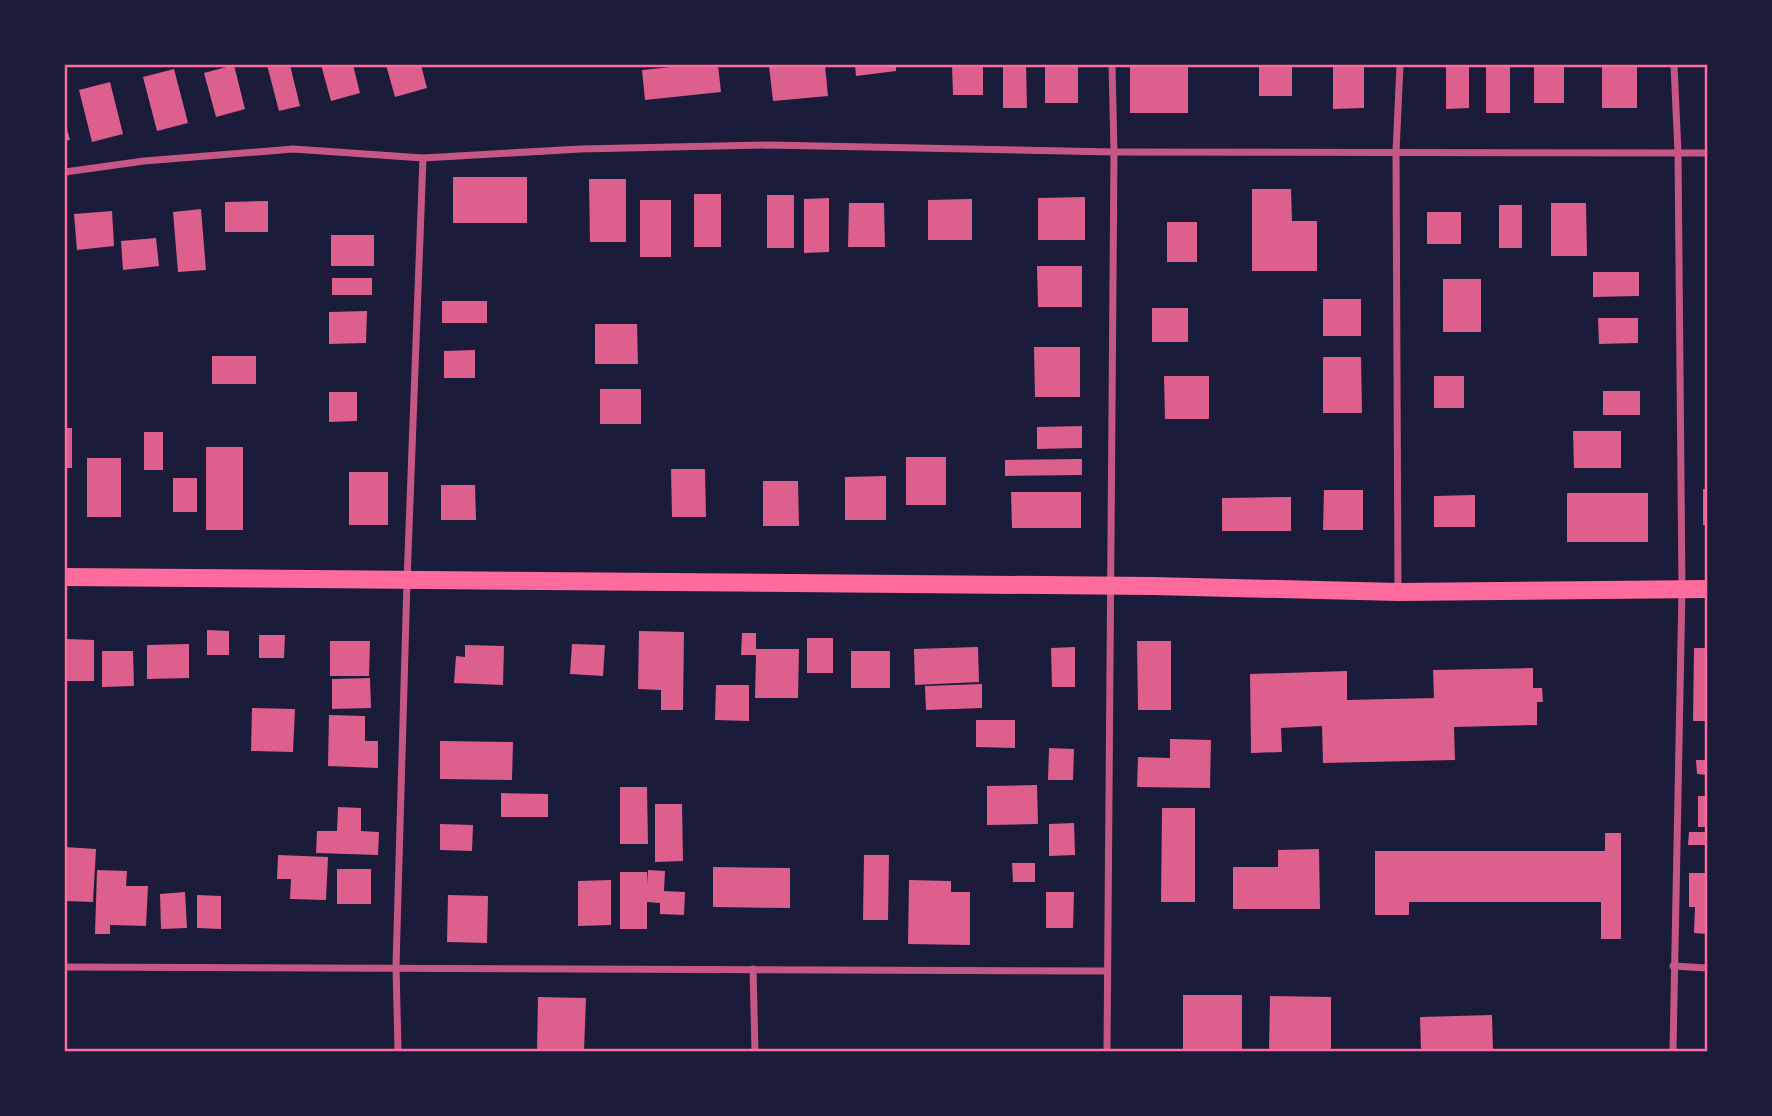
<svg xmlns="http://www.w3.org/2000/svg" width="1772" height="1116" font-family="Rubik,sans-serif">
<rect width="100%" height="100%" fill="#1b1b3a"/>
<g fill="#dd5f8e">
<polygon points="234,65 245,109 216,117 204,73"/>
<polygon points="267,65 290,65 300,106 279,111"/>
<polygon points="321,65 353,65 360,93 331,101"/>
<polygon points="386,65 421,65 427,88 395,97"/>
<polygon points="692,65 718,65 721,92 645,100 642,70"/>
<polygon points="825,65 828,96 773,101 769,66"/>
<polygon points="855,65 896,65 896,71 856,76"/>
<polygon points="952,65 983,65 983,95 953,95"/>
<polygon points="1003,65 1026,65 1027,108 1003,108"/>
<rect x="1045" y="65" width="33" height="38"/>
<rect x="1130" y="65" width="58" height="48"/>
<rect x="1259" y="65" width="33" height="31"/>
<polygon points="1333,65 1364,65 1364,108 1333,109"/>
<polygon points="1446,65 1469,65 1469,108 1446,109"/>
<rect x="1486" y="65" width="24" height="48"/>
<rect x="1534" y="65" width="30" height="38"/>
<rect x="1602" y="65" width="35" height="43"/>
<polygon points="174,69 188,123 157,131 143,77"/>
<polygon points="110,82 123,134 92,142 79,90"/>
<polygon points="65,123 70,140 65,141"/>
<rect x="453" y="177" width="74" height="46"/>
<polygon points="589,179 626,179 626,242 590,242"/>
<polygon points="1252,189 1291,189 1292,221 1317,221 1317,271 1252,271"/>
<rect x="694" y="194" width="27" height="53"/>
<rect x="767" y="195" width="27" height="53"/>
<polygon points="1085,197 1085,240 1038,240 1038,198"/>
<polygon points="829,198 829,252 804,253 804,199"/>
<polygon points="972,199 972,240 928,240 928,200"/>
<rect x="640" y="200" width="31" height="57"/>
<polygon points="268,201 268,232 225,232 225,202"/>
<polygon points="849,203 884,203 885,247 848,247"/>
<polygon points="1551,203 1586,203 1587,256 1551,256"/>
<rect x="1499" y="205" width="23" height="43"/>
<polygon points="201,209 206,270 178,272 173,212"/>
<polygon points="112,211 114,246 77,250 74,214"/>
<rect x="1427" y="212" width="34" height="32"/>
<rect x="1167" y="222" width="30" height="40"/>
<rect x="331" y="235" width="43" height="31"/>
<polygon points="156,238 159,266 123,270 121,241"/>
<polygon points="1037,266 1082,266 1082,307 1038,307"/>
<polygon points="1593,272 1639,272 1639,296 1593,297"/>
<rect x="332" y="278" width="40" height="17"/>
<rect x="1443" y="279" width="38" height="53"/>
<rect x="1323" y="299" width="38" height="37"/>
<rect x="442" y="301" width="45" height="22"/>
<rect x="1152" y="308" width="36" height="34"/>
<polygon points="367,311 366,343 329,344 329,312"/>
<polygon points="1598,318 1638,318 1638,343 1599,344"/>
<polygon points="595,324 637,324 638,364 595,364"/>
<polygon points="1034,347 1080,347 1080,397 1035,397"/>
<polygon points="475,350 475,378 444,378 444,351"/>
<rect x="212" y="356" width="44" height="28"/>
<polygon points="1323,357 1361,357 1362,413 1323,413"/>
<polygon points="1164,376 1209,376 1209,419 1165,419"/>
<rect x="1434" y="376" width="30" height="32"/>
<rect x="600" y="389" width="41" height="35"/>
<rect x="1603" y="391" width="37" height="24"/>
<polygon points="329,392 357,392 357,421 329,422"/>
<polygon points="1082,426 1082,448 1037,449 1037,427"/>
<rect x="65" y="428" width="7" height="40"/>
<polygon points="1573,431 1621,431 1621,468 1574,468"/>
<rect x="144" y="432" width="19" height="38"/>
<rect x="206" y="447" width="37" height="83"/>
<rect x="906" y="457" width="40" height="48"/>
<rect x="87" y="458" width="34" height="59"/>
<polygon points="1082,459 1082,475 1005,476 1005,460"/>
<polygon points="671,469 705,469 706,517 672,517"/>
<rect x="349" y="472" width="39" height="53"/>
<polygon points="886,476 886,520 845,520 845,477"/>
<rect x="173" y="478" width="24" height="34"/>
<polygon points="763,481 798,481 799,526 763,526"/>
<polygon points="441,485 475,485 476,520 441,520"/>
<rect x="1703" y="489" width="4" height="36"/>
<polygon points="1324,490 1363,490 1363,530 1323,530"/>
<polygon points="1011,492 1081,492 1081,528 1012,528"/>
<rect x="1567" y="493" width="81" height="49"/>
<polygon points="1475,495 1475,527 1434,527 1434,496"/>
<polygon points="1291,497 1291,531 1222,531 1222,498"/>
<polygon points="207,630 229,631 229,655 207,655"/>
<polygon points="639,631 684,632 683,710 661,710 661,690 638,689"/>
<polygon points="742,633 756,633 756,649 799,649 798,698 755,698 756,655 741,655"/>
<polygon points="259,635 285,635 284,658 259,658"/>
<rect x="807" y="638" width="26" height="35"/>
<polygon points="65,639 94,640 94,681 65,681"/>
<polygon points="330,641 370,641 369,676 330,676"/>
<polygon points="1137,641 1171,641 1171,710 1138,710"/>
<polygon points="189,644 189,678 147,679 147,645"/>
<polygon points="572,644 605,645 603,676 570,674"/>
<polygon points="465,645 504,646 503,685 454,683 456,656 465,657"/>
<polygon points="978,647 979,682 915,685 914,649"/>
<polygon points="1075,647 1075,687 1052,687 1051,648"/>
<polygon points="1694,648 1707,648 1707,721 1693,721"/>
<polygon points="102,651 133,651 134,686 102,687"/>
<rect x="851" y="651" width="39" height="37"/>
<polygon points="1533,668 1533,688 1542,688 1543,702 1537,702 1537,725 1454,727 1455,760 1323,763 1322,726 1281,728 1282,752 1251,753 1250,674 1347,671 1347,700 1434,698 1433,670"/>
<polygon points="370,678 371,708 332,709 332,679"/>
<polygon points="982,684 982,708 926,710 925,686"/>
<polygon points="716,685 749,685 749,721 715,720"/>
<polygon points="252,708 295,709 293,752 251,751"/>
<polygon points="329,715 365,716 365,741 378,741 378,768 328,766"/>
<polygon points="976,720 1015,720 1015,748 976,747"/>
<polygon points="1170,739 1211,740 1210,788 1137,787 1138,757 1170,758"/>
<polygon points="440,741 513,742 512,780 440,779"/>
<polygon points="1049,748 1074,749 1073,780 1048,780"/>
<polygon points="1696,760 1707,760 1707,775 1697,774"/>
<polygon points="1037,785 1038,824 987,825 987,786"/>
<polygon points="620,787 647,787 648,844 620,844"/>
<polygon points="501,793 548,794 548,817 501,817"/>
<rect x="1698" y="796" width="9" height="31"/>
<polygon points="655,804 682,804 683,861 655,862"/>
<polygon points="338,807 361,808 361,831 379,832 378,855 316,853 317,831 337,831"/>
<polygon points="1162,808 1195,808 1195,902 1161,902"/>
<polygon points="1074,823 1075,855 1049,856 1049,824"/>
<polygon points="440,824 473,825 472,851 440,850"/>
<polygon points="1689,832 1707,832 1707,845 1688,845"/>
<polygon points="1605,833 1621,833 1621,939 1601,939 1601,902 1409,902 1409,915 1375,915 1375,851 1605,851"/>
<polygon points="65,847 96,849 93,902 65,901"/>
<polygon points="1319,849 1320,909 1233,909 1233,867 1278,867 1278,850"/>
<polygon points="278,855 328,857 326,900 290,899 291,879 277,879"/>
<polygon points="864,855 889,855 888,920 863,920"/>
<polygon points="1012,863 1035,863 1035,882 1013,882"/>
<polygon points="713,867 790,868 790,908 713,907"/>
<rect x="337" y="869" width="34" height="35"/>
<polygon points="97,870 127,871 126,886 148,886 146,926 110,925 110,934 95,934"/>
<polygon points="648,870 665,871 664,891 685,892 684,915 660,914 660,903 647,902 647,929 620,929 620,872 647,872 647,885"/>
<polygon points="1689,873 1707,873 1707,934 1694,933 1695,907 1689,907"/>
<polygon points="611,880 611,925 578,926 578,881"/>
<polygon points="909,880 951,881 951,892 970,892 970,945 908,944"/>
<polygon points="185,892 187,928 161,929 160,894"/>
<polygon points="1046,892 1074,892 1073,928 1046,928"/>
<polygon points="197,895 221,896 221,929 197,928"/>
<polygon points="448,895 488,896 487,943 447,942"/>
<rect x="1183" y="995" width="59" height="56"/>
<polygon points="1270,996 1331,997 1331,1051 1269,1051"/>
<polygon points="538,997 586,998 584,1051 537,1051"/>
<polygon points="1492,1015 1493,1051 1421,1051 1420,1017"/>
</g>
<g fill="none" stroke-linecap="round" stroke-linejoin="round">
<g stroke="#c65784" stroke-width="7">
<polyline points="65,172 144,161 293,149 423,158 580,149 768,145 1114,152 1707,153"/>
<polyline points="1398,592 1396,152 1400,65"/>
<polyline points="1673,966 1707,968"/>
<polyline points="65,967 1106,971"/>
<polyline points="753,969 755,1051"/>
<polyline points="398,1051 396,966 407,581 423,158"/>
<polyline points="1107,1051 1114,152 1112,65"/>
<polyline points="1673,1051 1682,589 1678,153 1674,65"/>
</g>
<polyline stroke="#ff6b9d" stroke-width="18" points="65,577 1153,586 1398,592 1707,589"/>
</g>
<rect width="1772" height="1116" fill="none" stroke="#1b1b3a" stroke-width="133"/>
<rect x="66" y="66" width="1640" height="984" fill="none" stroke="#ff6b9d" stroke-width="2.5"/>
</svg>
